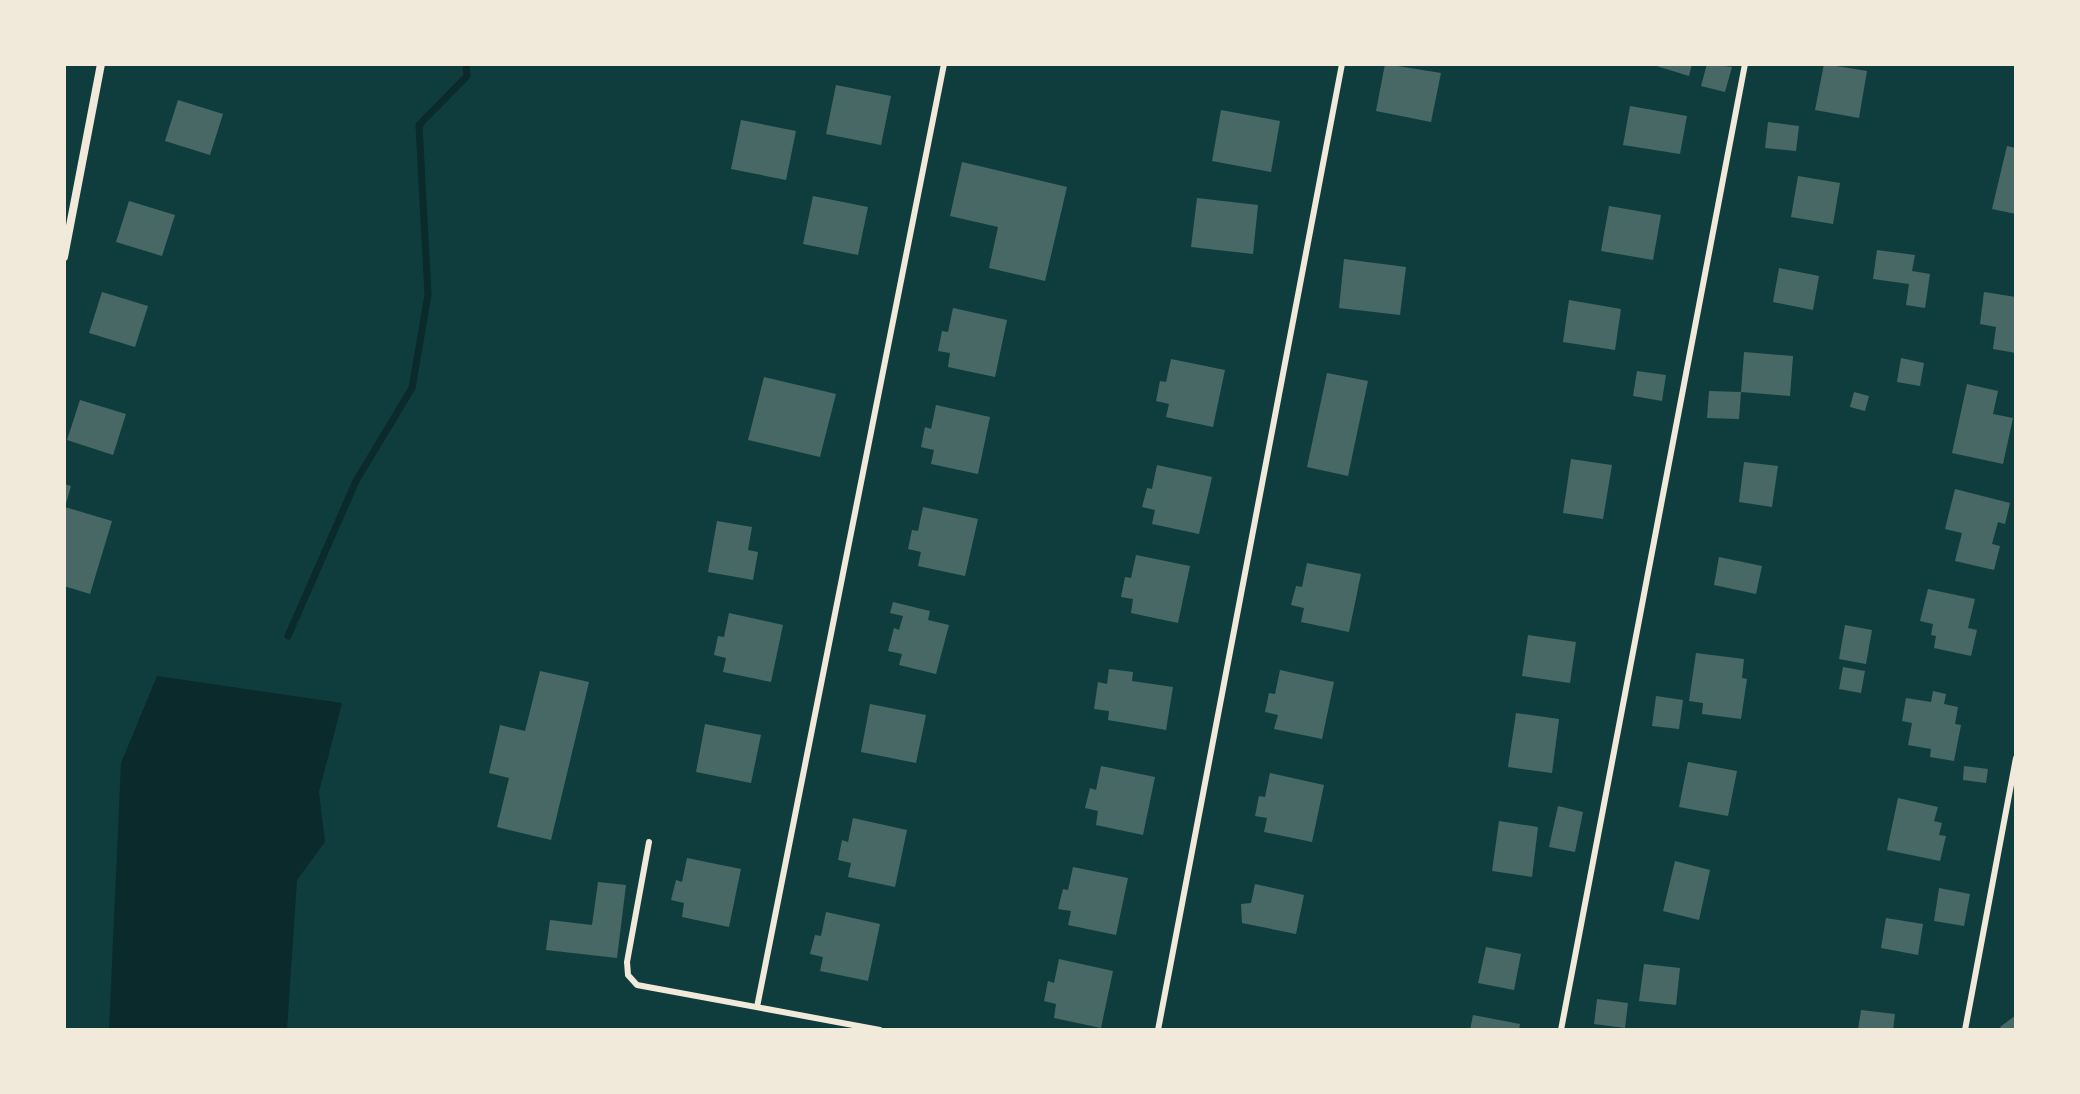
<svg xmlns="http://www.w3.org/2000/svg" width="2080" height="1094" font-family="'Alegreya Sans',sans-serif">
<rect width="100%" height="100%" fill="#0f3d3e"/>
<polygon fill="#0a2a2b" points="157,676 342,703 319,792 325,842 297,880 287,1030 109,1030 121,763"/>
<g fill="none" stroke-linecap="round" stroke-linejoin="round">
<polyline stroke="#0a2a2b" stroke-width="7" points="288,636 356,481 412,388 428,295 419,125 467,76 466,64"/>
</g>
<g fill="#486865">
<polygon points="1385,64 1441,73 1431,122 1376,111"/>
<polygon points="1650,64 1692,64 1689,76"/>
<polygon points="1707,64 1732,67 1725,92 1701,86"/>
<polygon points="1824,64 1867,71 1859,118 1815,110"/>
<polygon points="836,85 891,96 881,145 826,134"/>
<polygon points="178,100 223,114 210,155 165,141"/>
<polygon points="1630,106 1687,116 1680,154 1623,145"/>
<polygon points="1221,110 1280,121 1271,172 1212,161"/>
<polygon points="741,120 796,131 786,180 731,169"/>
<polygon points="1768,122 1799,126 1796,151 1765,148"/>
<polygon points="2007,146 2016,148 2016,214 1992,209"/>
<polygon points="962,162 1067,187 1045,281 989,268 998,227 950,216"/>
<polygon points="1798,176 1840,183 1833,224 1791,217"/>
<polygon points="813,196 868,207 858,255 803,244"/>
<polygon points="1197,198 1258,205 1253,254 1191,247"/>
<polygon points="129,201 175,215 162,256 116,242"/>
<polygon points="1609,206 1661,215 1653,260 1601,251"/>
<polygon points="1877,250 1915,255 1912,271 1930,274 1925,308 1906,305 1909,284 1873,279"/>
<polygon points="1344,259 1406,267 1400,315 1339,308"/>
<polygon points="1779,268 1819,276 1813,310 1773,302"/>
<polygon points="102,292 148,306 135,347 89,333"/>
<polygon points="1984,292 2016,297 2016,353 1993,349 1996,327 1980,324"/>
<polygon points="1569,300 1621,309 1615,350 1563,342"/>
<polygon points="953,308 1007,320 995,377 948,367 950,353 938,351 942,331 948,332"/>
<polygon points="1744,352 1793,356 1790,396 1741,392"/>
<polygon points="1901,358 1924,363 1920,386 1897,382"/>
<polygon points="1171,359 1225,370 1213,427 1166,417 1169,404 1156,401 1160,381 1166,382"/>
<polygon points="1637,371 1666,375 1662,401 1633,396"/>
<polygon points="1327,373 1368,381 1348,476 1307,467"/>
<polygon points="764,377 836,394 820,457 748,440"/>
<polygon points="1967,384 1998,391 1993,414 2013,418 2003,464 1952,453"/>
<polygon points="1709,391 1741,392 1739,419 1707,418"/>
<polygon points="1854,392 1869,396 1865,411 1850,407"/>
<polygon points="80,400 126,414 113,455 67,440"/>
<polygon points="936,405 990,417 978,474 931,464 934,450 921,447 925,427 931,429"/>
<polygon points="1571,459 1612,465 1603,519 1563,513"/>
<polygon points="1744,462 1778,466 1772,507 1739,502"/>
<polygon points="1157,465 1212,477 1199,534 1152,524 1155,510 1142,507 1147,488 1152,489"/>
<polygon points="64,484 71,486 65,507 112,521 90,594 64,586"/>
<polygon points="1955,489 2010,503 2005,524 1998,522 1992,544 2000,546 1994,570 1955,561 1962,533 1945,529"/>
<polygon points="923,507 978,519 965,576 918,566 921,552 908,549 912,530 918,531"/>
<polygon points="717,521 752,527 748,550 758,552 753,580 708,572"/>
<polygon points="1136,555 1190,566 1178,623 1131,613 1133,599 1121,597 1125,577 1131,578"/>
<polygon points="1719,557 1762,566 1756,594 1714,585"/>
<polygon points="1307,563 1361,574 1349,632 1301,622 1304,608 1291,605 1296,586 1302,587"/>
<polygon points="1928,589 1975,599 1968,628 1977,630 1971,656 1934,648 1936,636 1931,635 1933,624 1920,621"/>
<polygon points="893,602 930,611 928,620 949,625 936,674 899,665 902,654 888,651 894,628 899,630 903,616 890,613"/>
<polygon points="729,613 783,625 771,682 723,672 726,658 714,655 718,636 724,637"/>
<polygon points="1845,625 1872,630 1866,664 1839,659"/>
<polygon points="1528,635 1576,642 1570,683 1522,676"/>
<polygon points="1696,653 1744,659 1742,678 1747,679 1741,719 1702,714 1703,703 1689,701"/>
<polygon points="1843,667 1865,671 1861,693 1839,689"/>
<polygon points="1109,669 1133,672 1132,681 1173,687 1166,730 1108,720 1109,711 1094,709 1098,682 1107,684"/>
<polygon points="1280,670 1334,682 1322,739 1274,729 1278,715 1265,712 1269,693 1275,694"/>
<polygon points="540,671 589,682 551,840 497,827 509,778 489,773 500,725 525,731"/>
<polygon points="1933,691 1946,694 1944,704 1958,707 1955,724 1961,725 1954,761 1930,757 1931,749 1908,745 1912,723 1902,721 1906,698 1931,702"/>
<polygon points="1656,696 1683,700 1679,729 1652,726"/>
<polygon points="870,704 926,715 916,763 861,752"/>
<polygon points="1516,713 1559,719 1552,773 1508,767"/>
<polygon points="705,724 761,735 751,783 696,772"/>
<polygon points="1688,762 1737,771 1728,816 1679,807"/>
<polygon points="1101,766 1155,777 1143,835 1096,825 1098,811 1085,808 1090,788 1096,790"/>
<polygon points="1964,766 1988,769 1986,783 1963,780"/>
<polygon points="1270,773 1324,785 1312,842 1264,832 1267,818 1255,816 1259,796 1265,797"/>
<polygon points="1898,798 1938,807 1934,821 1942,823 1939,835 1946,836 1940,861 1887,850"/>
<polygon points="1558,806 1583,812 1575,852 1549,847"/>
<polygon points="853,818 907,830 895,887 848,877 851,863 838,860 842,840 848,842"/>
<polygon points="1499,821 1538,827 1532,877 1492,871"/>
<polygon points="687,858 741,869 729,927 682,917 684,903 671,900 676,880 682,882"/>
<polygon points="1675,861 1710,870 1699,920 1663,911"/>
<polygon points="1073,867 1128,878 1116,935 1068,925 1071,911 1058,909 1063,889 1068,890"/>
<polygon points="598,882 626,885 617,958 546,950 550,920 592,925"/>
<polygon points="1255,884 1304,895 1296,934 1242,923 1241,904 1251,903"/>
<polygon points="1939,888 1970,894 1964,926 1934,921"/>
<polygon points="826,912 880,924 868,981 820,971 823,957 810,954 815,935 821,936"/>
<polygon points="1886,918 1923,924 1918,955 1881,948"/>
<polygon points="1486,947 1521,954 1514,990 1478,983"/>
<polygon points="1059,959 1113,971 1101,1028 1054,1018 1056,1004 1044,1001 1048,981 1054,983"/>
<polygon points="1644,964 1680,968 1676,1005 1639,1001"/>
<polygon points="1597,999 1628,1003 1625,1028 1594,1024"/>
<polygon points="1861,1010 1895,1014 1893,1030 1858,1030"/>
<polygon points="1473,1015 1520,1024 1519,1030 1470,1030"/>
<polygon points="2016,1015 2016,1030 2002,1030 2000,1027"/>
</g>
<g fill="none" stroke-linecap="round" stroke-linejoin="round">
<g stroke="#f1e9da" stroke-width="6">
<polyline points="649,842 627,962 628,975 637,985 880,1030"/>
<polyline points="757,1007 944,64"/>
<polyline points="1158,1030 1342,64"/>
<polyline points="1561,1030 1745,64"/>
<polyline points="1965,1030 2016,758"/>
</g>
<polyline stroke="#f1e9da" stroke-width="8" points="64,257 101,64"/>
</g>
<rect width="2080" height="1094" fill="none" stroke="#f1e9da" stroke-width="132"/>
</svg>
